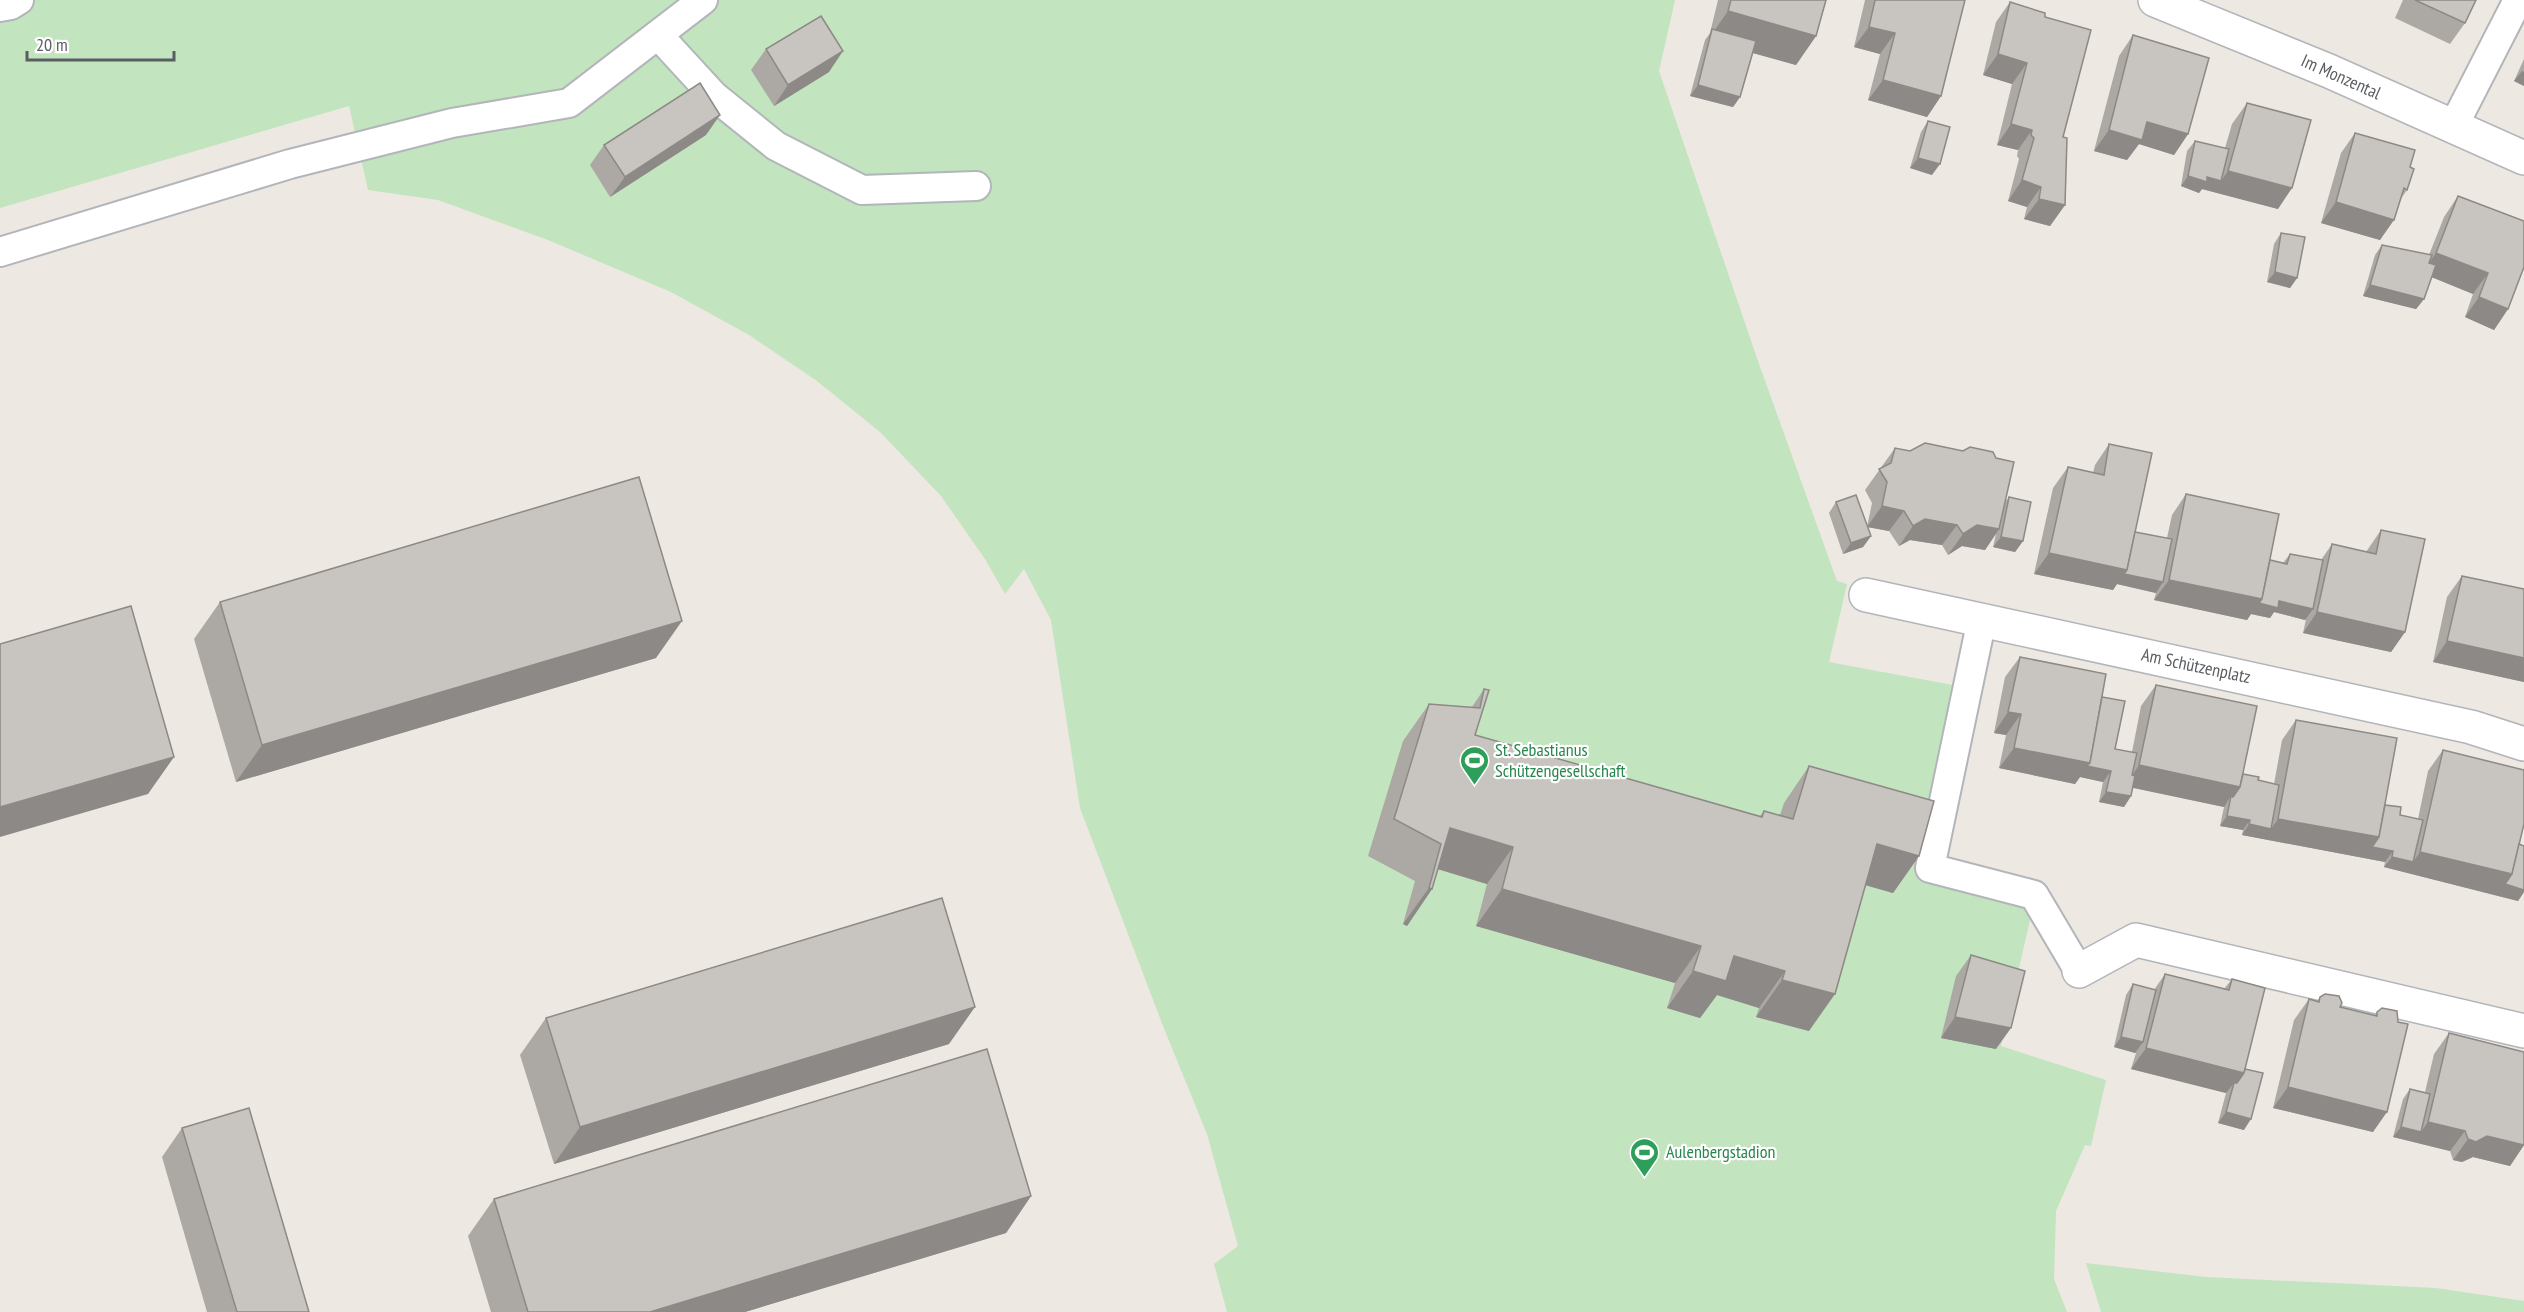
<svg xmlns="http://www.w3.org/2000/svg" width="2524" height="1312" font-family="'PT Sans Narrow',sans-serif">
<rect width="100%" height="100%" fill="#ede9e2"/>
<g fill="#c2e4be">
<polygon points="0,0 1675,0 1659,71 1759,364 1837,581 1847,584 1829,662 1958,686 1920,877 2033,907 2001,1046 2106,1080 2091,1146 2085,1145 2056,1211 2054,1279 2067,1312 1227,1312 1214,1264 1238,1246 1207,1134 1163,1026 1080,808 1051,620 1024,569 1005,594 985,559 941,496 880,432 817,381 749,335 671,292 548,240 438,200 368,190 349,106 0,208"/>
<polygon points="2086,1263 2206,1277 2436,1288 2524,1301 2524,1312 2101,1312"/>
</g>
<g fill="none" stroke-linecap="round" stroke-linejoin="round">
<defs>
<g id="lane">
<polyline points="0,7 11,5 19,0"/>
<polyline points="658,35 714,96 776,146 862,190 976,186"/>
<polyline points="2453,127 2518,0"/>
<polyline points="0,252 290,164 452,123 569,103 703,0"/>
<polyline points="1982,619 1930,868 2034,895 2079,971"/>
</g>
<g id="street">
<polyline points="2155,0 2329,71 2524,158"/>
<polyline points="1866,595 2471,727 2524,744"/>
<polyline points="2079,971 2136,940 2524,1031"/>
</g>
</defs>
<use href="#lane" stroke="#b2b5b9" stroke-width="32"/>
<use href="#street" stroke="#b2b5b9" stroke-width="36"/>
<use href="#lane" stroke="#fff" stroke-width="28"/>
<use href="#street" stroke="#fff" stroke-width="33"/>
</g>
<g fill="#aca9a4">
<polygon points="1718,0 1826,0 1816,36 1796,65 1753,53 1740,97 1733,107 1690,96 1705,40 1710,33"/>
<polygon points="1865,0 1965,0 1941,96 1927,117 1868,100 1880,54 1854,47"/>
<polygon points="2403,0 2476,0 2465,23 2450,44 2395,18"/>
<polygon points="2010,2 2063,137 2065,205 2050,226 2024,219 2027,207 2008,201 2019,159 2017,156 2018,150 1997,145 2012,84 1983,75 1996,22"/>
<polygon points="2133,35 2188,134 2174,155 2139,144 2127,160 2094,151 2119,56"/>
<polygon points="766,49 829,72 774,106 751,70"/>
<polygon points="2524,59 2524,86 2514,81"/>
<polygon points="2247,103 2278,209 2202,189 2199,193 2181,186 2187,151 2195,141 2225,148 2232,124"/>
<polygon points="1928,121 1932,175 1910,168 1921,132"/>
<polygon points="2355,133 2410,167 2407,190 2400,200 2380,240 2321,223 2341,153"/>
<polygon points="706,135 610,197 590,165 604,145"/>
<polygon points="2458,196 2508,309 2494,330 2465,317 2473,294 2431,277 2424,299 2416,309 2363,296 2375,255 2382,245 2429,255 2444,217"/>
<polygon points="2281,233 2297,278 2290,288 2267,282 2274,244"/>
<polygon points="2109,444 2135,532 2167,538 2172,515 2186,494 2270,560 2283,563 2290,554 2321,560 2332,544 2366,552 2381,530 2405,632 2391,652 2303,633 2306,619 2305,620 2274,612 2270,618 2251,614 2247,620 2154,600 2156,593 2117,584 2113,590 2034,574 2053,488 2068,467 2093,473 2095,465"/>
<polygon points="1895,448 2005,502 2009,497 2023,541 2015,552 1993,547 1996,534 1985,550 1962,546 1948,555 1942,545 1910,540 1899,546 1889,531 1868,527 1871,536 1863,547 1843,554 1829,513 1836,502 1867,527 1872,503 1865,490"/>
<polygon points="2462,576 2524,589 2524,682 2433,662 2447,597"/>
<polygon points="220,602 656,658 236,782 194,639"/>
<polygon points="2020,657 2102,697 2115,749 2132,752 2141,706 2156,685 2243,774 2258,780 2274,784 2282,740 2296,720 2385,805 2400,815 2418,819 2428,771 2443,750 2519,844 2524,846 2524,892 2518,901 2384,867 2385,862 2242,835 2243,830 2220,826 2224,807 2133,788 2131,796 2124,807 2099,802 2103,782 2080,777 2075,784 1999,768 2006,735 1994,733 2005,677"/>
<polygon points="1484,689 1475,735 1760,816 1764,811 1780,815 1784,803 1809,766 1919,856 1893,893 1865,885 1809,1031 1756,1017 1759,1008 1717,995 1700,1018 1667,1008 1675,983 1476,926 1487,884 1438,869 1432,889 1407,926 1403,924 1415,881 1368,856 1403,741 1429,704 1472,707"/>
<polygon points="1971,955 1996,1049 1941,1038 1956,976"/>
<polygon points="2165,974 2224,989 2232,979 2245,1069 2244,1130 2218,1123 2226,1093 2131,1069 2136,1053 2114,1047 2126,995 2133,984 2154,990"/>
<polygon points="2320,997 2340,1007 2374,1016 2377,1012 2398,1022 2373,1132 2273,1108 2294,1020 2309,999 2317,1001"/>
<polygon points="546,1018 949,1044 554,1164 520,1055"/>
<polygon points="2449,1033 2524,1145 2510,1166 2473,1157 2462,1162 2453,1160 2450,1151 2393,1137 2403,1099 2410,1089 2425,1092 2434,1054"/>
<polygon points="182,1128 309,1312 207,1312 162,1157"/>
<polygon points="1031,1196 1006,1233 745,1312 491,1312 468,1236 494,1199"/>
</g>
<g fill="#8c8986">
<polygon points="1728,11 1816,36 1796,65 1709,41 1710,37"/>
<polygon points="1869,27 1895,33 1880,54 1854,47"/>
<polygon points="843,51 829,72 774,106 788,85"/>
<polygon points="1998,54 2027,63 2012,84 1983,75"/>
<polygon points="2522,71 2524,72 2524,86 2514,81"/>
<polygon points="1883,80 1941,96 1927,117 1868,100"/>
<polygon points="1698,85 1740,97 1733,107 1690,96"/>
<polygon points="720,115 706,135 610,197 625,177"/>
<polygon points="2147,122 2188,134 2174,155 2139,144 2127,160 2094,151 2109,130"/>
<polygon points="2011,124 2032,130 2018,150 1997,145"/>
<polygon points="1918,158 1940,164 1932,175 1910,168"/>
<polygon points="2228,171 2292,188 2278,209 2202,189 2199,193 2181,186 2188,176 2207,177 2221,181"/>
<polygon points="2022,180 2041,187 2027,207 2008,201"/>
<polygon points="2039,199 2065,205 2050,226 2024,219"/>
<polygon points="2336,202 2394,220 2380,240 2321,223"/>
<polygon points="2436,253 2488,273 2473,294 2422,273"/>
<polygon points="2275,272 2297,278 2290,288 2267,282"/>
<polygon points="2370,285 2424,299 2416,309 2363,296"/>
<polygon points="2479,297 2508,309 2494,330 2465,317"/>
<polygon points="1882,506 1904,511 1889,531 1867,527"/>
<polygon points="1925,519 1957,525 1942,545 1910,540 1899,546 1913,526"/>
<polygon points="1977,525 1999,529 1985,550 1962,546 1948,555 1963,534"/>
<polygon points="1871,536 1863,547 1843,554 1851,543"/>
<polygon points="2001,537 2023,541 2015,552 1993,547"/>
<polygon points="2049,553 2127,570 2163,582 2156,593 2117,584 2113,590 2034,574"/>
<polygon points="2169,580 2279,601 2313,609 2305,620 2274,612 2270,618 2251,614 2247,620 2154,600"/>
<polygon points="2317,612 2405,632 2391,652 2303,633"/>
<polygon points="682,621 656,658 236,782 262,745"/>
<polygon points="2447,641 2524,658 2524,682 2433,662"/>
<polygon points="2008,712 2021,714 2006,735 1994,733"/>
<polygon points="2014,748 2090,763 2111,771 2103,782 2080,777 2075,784 1999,768"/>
<polygon points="174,757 148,794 0,837 0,807"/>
<polygon points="2139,765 2240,787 2230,801 2231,796 2224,807 2125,786"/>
<polygon points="2106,792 2131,796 2124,807 2099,802"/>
<polygon points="2227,816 2250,820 2243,830 2220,826"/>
<polygon points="2278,819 2379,837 2393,851 2385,862 2242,835 2249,824 2271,829"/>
<polygon points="1450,828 1513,847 1487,884 1434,868"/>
<polygon points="1877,844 1919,856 1893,893 1851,881"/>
<polygon points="2420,852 2512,874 2524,890 2524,892 2518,901 2384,867 2392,857 2413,862"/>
<polygon points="1429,888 1432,889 1407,926 1403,924"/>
<polygon points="1502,889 1701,946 1675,983 1476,926"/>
<polygon points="1734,956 1785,971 1759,1008 1717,995 1700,1018 1667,1008 1693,971"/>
<polygon points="1782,980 1835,994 1809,1031 1756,1017"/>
<polygon points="975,1007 949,1044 554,1164 580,1127"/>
<polygon points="1955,1017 2011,1028 1996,1049 1941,1038"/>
<polygon points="2121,1037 2143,1042 2135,1053 2114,1047"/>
<polygon points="2146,1048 2244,1073 2231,1092 2234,1083 2226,1093 2131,1069"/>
<polygon points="2288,1087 2387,1112 2373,1132 2273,1108"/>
<polygon points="2226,1112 2251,1119 2244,1130 2218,1123"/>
<polygon points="2428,1122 2465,1131 2450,1151 2393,1137 2401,1127 2421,1132"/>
<polygon points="2487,1136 2524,1145 2510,1166 2473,1157 2462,1162 2453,1160 2468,1139"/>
<polygon points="1031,1196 1006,1233 745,1312 650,1312"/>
</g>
<g fill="#c8c4bf" stroke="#8c8986" stroke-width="1.5">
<polygon points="1731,0 1826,0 1816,36 1728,11"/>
<polygon points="1875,0 1965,0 1941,96 1883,80 1895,33 1869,27"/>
<polygon points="2415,0 2476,0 2465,23"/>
<polygon points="2010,2 2045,13 2045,17 2091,30 2063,137 2067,138 2065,205 2039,199 2041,187 2022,180 2034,138 2031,135 2032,130 2011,124 2027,63 1998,54"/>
<polygon points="821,16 843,51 788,85 766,49"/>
<polygon points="1712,29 1756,41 1740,97 1698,85"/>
<polygon points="2133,35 2209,58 2188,134 2147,122 2142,140 2109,130"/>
<polygon points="700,83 720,115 625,177 604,145"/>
<polygon points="2247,103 2311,120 2292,188 2228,171"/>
<polygon points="1928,121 1950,127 1940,164 1918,158"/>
<polygon points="2355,133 2415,150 2410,167 2414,169 2407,190 2404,188 2394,220 2336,202"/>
<polygon points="2195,141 2229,149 2221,181 2207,177 2207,182 2188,176"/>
<polygon points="2458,196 2524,221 2524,267 2508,309 2479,297 2488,273 2436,253"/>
<polygon points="2281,233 2305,237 2297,278 2275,272"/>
<polygon points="2382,245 2432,255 2429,263 2436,265 2424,299 2370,285"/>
<polygon points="1925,443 1963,451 1970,447 1993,452 1996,458 2014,462 1999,529 1977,525 1963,534 1957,525 1925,519 1913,526 1904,511 1882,506 1887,482 1879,469 1891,463 1895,448 1910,451"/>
<polygon points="2109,444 2152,453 2127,570 2049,553 2068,467 2104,475"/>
<polygon points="639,477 682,621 262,745 220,602"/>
<polygon points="2186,494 2279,514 2262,599 2169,580"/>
<polygon points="1856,495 1871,536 1851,543 1836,502"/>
<polygon points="2009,497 2031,502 2023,541 2001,537"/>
<polygon points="2381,530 2425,539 2405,632 2317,612 2332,544 2376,554"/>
<polygon points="2135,532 2172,539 2163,582 2124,574 2127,570"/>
<polygon points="2290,554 2323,560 2313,609 2279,601 2278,608 2259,603 2262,599 2270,560 2287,564"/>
<polygon points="2462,576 2524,589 2524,658 2447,641"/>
<polygon points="131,606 174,757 0,807 0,644"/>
<polygon points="2020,657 2106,674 2090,763 2014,748 2021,714 2008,712"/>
<polygon points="2156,685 2257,706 2240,787 2139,765"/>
<polygon points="1484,689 1489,690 1475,735 1762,817 1764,811 1793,819 1809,766 1934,801 1919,856 1877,844 1835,994 1782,980 1785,971 1734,956 1726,981 1693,971 1701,946 1502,889 1513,847 1450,828 1432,889 1429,888 1441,844 1394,819 1429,704 1480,708"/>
<polygon points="2102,697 2125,701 2115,749 2137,753 2132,775 2135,776 2131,796 2106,792 2111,771 2087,766 2090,763"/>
<polygon points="2296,720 2397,738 2379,837 2278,819"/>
<polygon points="2443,750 2524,770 2524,824 2512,874 2420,852"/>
<polygon points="2243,774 2259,777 2258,780 2279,785 2271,829 2249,824 2250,820 2227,816 2231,796 2233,797 2240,787"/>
<polygon points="2385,805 2401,807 2400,815 2423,820 2413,862 2392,857 2393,851 2372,847 2379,837"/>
<polygon points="2519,844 2524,846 2524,890 2505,884 2512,874"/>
<polygon points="942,898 975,1007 580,1127 546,1018"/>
<polygon points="1971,955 2025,971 2011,1028 1955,1017"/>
<polygon points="2165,974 2229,990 2232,979 2265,988 2244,1073 2146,1048"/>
<polygon points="2133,984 2156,990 2143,1042 2121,1037"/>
<polygon points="2325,994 2339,996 2342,1003 2340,1007 2377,1016 2377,1012 2382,1008 2397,1011 2398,1022 2408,1024 2387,1112 2288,1087 2309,999 2319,1002 2320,997"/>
<polygon points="2449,1033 2524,1052 2524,1145 2487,1136 2476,1142 2468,1139 2465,1131 2428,1122"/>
<polygon points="987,1049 1031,1196 650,1312 528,1312 494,1199"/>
<polygon points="2245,1069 2263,1073 2251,1119 2226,1112 2234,1083 2237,1083 2244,1073"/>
<polygon points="2410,1089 2430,1094 2421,1132 2401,1127"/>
<polygon points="249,1108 309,1312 237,1312 182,1128"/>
</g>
<defs>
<symbol id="stadium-pin" viewBox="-11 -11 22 30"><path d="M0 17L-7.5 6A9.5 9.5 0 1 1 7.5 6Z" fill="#2e9e5b" stroke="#fff"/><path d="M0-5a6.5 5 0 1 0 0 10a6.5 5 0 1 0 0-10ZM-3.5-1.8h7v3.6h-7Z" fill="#fff"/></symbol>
</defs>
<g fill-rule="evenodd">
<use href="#stadium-pin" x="1458" y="744" width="33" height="45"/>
<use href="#stadium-pin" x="1628" y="1136" width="33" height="45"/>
</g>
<g text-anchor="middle" stroke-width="4.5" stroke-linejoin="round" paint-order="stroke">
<g font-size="18" fill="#5a5e62" stroke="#fff">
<text transform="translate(2341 77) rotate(24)" y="6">Im Monzental</text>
<text transform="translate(2196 666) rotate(12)" y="6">Am Schützenplatz</text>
</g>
<g font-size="18" fill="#27864d" stroke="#fff" text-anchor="start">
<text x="1495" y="756">St. Sebastianus<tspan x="1495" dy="21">Schützengesellschaft</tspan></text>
<text x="1666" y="1158">Aulenbergstadion</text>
</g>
</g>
<path d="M27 51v9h147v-9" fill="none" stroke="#5a5e62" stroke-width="3"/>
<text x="36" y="51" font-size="18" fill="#5a5e62" stroke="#ffffff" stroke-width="4.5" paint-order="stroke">20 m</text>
</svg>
